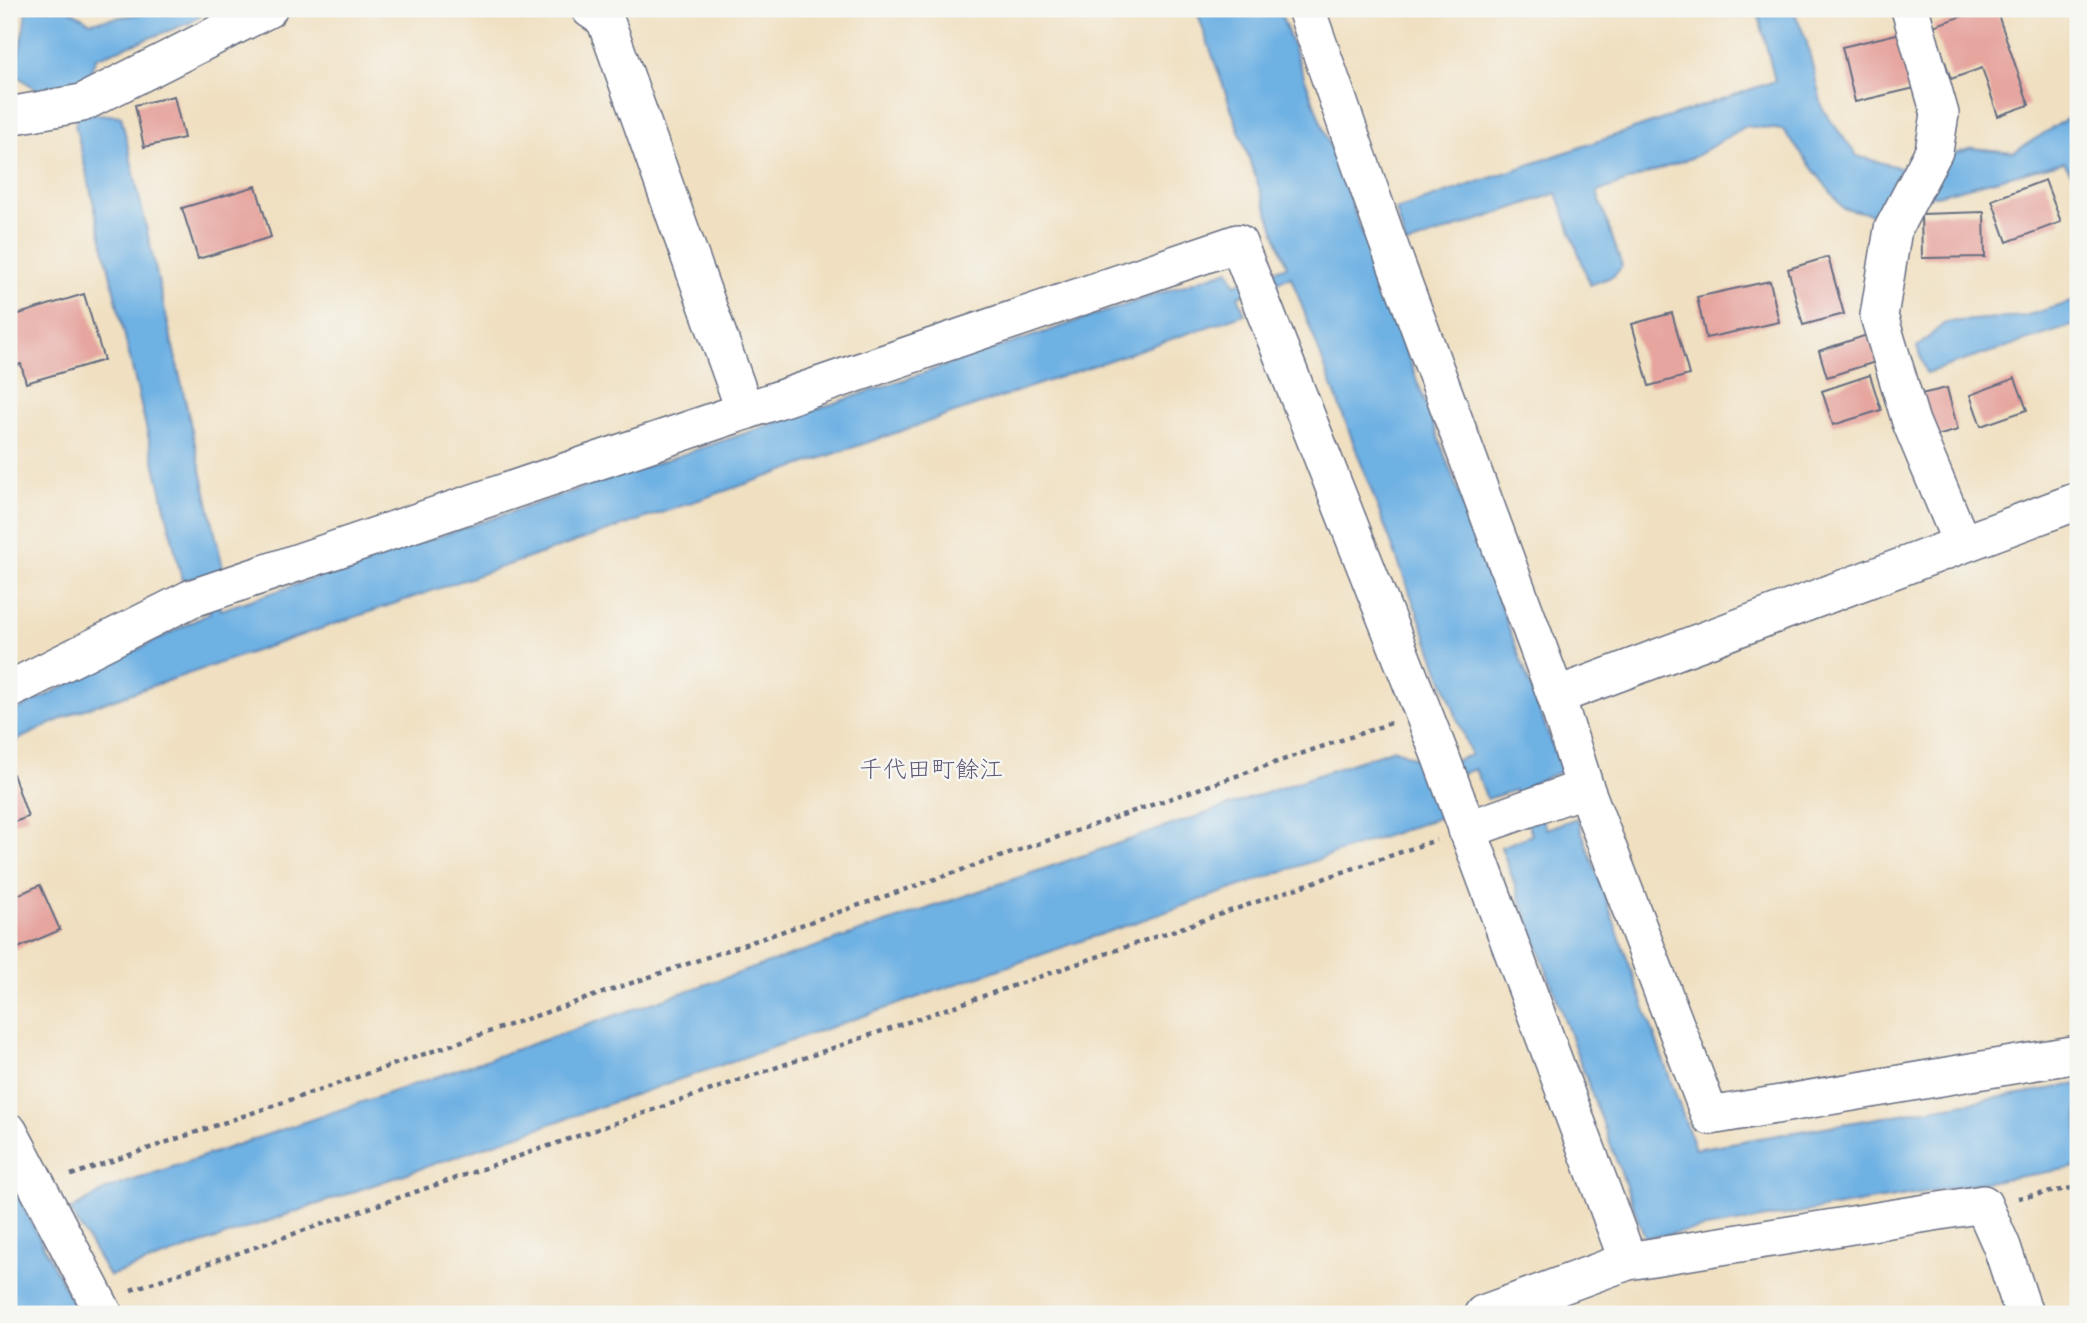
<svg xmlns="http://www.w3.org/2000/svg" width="2087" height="1323" font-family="'Comic Neue','Klee One',sans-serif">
<rect width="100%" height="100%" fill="#f6f6f2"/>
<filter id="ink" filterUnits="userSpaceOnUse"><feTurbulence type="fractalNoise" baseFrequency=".0143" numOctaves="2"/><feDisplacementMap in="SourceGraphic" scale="14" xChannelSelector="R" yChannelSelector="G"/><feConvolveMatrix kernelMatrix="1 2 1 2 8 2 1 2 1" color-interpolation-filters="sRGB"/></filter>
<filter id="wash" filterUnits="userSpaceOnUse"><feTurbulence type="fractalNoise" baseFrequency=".00686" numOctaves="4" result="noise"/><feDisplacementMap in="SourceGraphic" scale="28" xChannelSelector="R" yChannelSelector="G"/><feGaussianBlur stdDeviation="1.57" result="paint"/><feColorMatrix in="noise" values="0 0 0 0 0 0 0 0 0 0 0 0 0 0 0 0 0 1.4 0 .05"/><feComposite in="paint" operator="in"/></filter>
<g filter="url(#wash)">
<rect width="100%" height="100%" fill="#f0e0c1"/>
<g fill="#6eb1e3" stroke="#4470a0" stroke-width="2">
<polygon points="24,9 68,9 90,22 140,14 151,9 207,9 192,22 96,58 84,86 84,113 121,116 223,568 209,574 221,610 1229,270 1235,284 1287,266 1196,9 1279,9 1562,771 1529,785 1546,829 1577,818 1695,1149 2078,1084 2078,1167 1645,1238 1501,847 1532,835 1515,790 1487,799 1475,769 1432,784 1444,816 109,1276 70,1210 108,1189 1394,749 1425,762 1428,770 1471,755 1291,277 1238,296 1245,314 76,712 9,744 9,714 210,613 198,577 182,580 75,124 78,120 15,74 26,16"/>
<polygon points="1757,9 1793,9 1806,39 1823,110 1857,156 1908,170 1972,148 2014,152 2078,112 2078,183 2064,162 1929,197 1885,217 1843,208 1783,130 1746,126 1694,157 1597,192 1622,266 1614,276 1590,285 1557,193 1406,245 1396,210 1775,81"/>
<polygon points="2078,300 2078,324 1926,373 1917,347 1946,322 2025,316"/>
<polygon points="9,1178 78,1314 9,1314"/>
</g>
<g id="blocks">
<g fill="#e6a59f">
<polygon points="1983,9 1996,9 2029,105 1998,116 1982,68 1951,79 1933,26"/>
<polygon points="1901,33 1915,88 1855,102 1842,47"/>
<polygon points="174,96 184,138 144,147 135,105"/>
<polygon points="2045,180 2061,222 2007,242 1992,200"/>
<polygon points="256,186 271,237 198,259 182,208"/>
<polygon points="1984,212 1985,257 1922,258 1921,214"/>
<polygon points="1828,257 1844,314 1803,325 1788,269"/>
<polygon points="1770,281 1779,322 1706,338 1697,297"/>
<polygon points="84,294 104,360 26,383 21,364 9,367 9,317"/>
<polygon points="1672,313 1689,375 1649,386 1632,324"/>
<polygon points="1876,332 1885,359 1827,377 1819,351"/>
<polygon points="1870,375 1881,410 1833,425 1822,391"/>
<polygon points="2015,378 2027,410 1981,426 1970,395"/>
<polygon points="1947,388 1958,430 1933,437 1921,394"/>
<polygon points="13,774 28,817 9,824 9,775"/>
<polygon points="40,885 60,930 9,952 9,899"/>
</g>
</g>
</g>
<g filter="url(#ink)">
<use href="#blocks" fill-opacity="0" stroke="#666d81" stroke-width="2"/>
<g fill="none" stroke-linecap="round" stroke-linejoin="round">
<defs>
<g id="minor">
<polyline points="590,9 605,19 745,411 1238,243 1440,755 1628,1261"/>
<polyline points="1306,9 1386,237 1556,696 1585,788 1710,1116 2078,1054"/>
<polyline points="1910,9 1940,114 1934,151 1893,229 1879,316 1911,422 1962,544"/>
<polyline points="9,116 82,103 268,9"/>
<polyline points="9,690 190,599 745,411"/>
<polyline points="1556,696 2078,501"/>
<polyline points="1467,830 1585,788"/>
<polyline points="9,1132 104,1314"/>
<polyline points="1483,1314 1628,1261 1983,1204 2002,1247 2024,1314"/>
</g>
</defs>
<use href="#minor" stroke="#666d81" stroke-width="40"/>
<g stroke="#666d81" stroke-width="4.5" stroke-dasharray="5 5" stroke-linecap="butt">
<polyline points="71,1175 1391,723"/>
<polyline points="2018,1198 2078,1187"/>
<polyline points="131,1290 1436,840"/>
</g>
<use href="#minor" stroke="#fff" stroke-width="37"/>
</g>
</g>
<g text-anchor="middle" stroke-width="5" stroke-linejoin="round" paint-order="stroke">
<g font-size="24" fill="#625875" stroke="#f6f6f2">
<text x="931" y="777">千代田町餘江</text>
</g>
</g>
<rect width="2087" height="1323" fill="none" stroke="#f6f6f2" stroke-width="35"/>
</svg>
